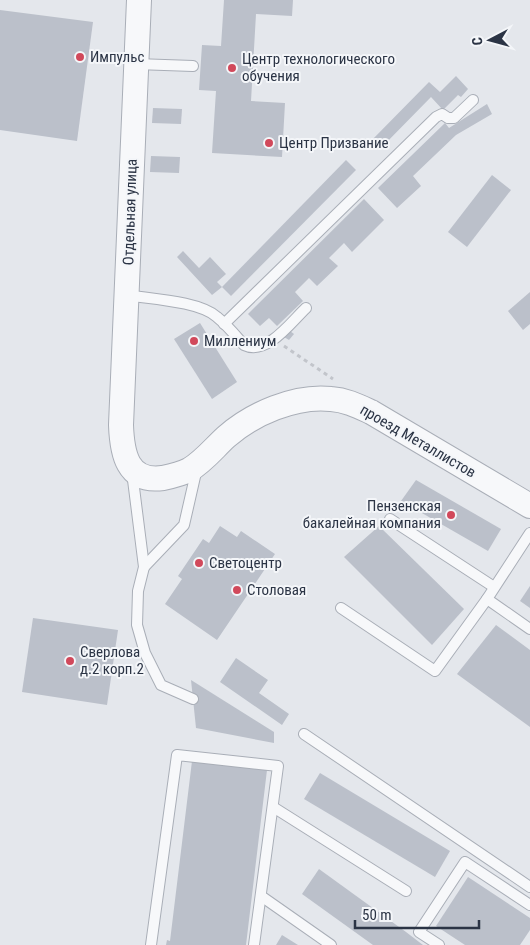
<svg xmlns="http://www.w3.org/2000/svg" width="530" height="945" font-family="'Roboto Condensed',sans-serif">
<rect width="100%" height="100%" fill="#e4e7ec"/>
<g fill="#bbc0ca">
<polygon points="224,0 293,0 292,16 256,14 251,101 285,103 282,157 212,153 216,91 199,90 202,45 221,46"/>
<polygon points="0,10 93,22 77,141 0,130"/>
<polygon points="456,76 468,89 461,97 458,95 443,110 431,97 380,149 371,141 429,82 440,92"/>
<polygon points="487,104 492,114 456,135 413,176 421,186 397,208 378,188 445,123 449,128"/>
<polygon points="153,108 182,109 181,124 152,123"/>
<polygon points="151,156 180,157 179,173 150,172"/>
<polygon points="346,160 356,170 231,296 222,287"/>
<polygon points="492,175 511,190 467,247 448,232"/>
<polygon points="364,199 384,220 352,252 344,243 329,258 338,266 317,286 309,278 295,292 303,301 277,326 269,318 260,326 248,314"/>
<polygon points="183,251 199,268 210,257 226,274 217,282 222,287 212,295 177,257"/>
<polygon points="530,292 530,324 523,330 508,311"/>
<polygon points="200,323 237,382 212,399 174,339"/>
<polygon points="290,331 294,334 289,340 284,337"/>
<polygon points="416,480 501,529 488,551 401,501"/>
<polygon points="220,526 237,537 241,531 275,554 217,640 165,604 182,579 178,576 203,539 209,543"/>
<polygon points="379,526 464,609 432,645 344,557"/>
<polygon points="530,586 530,608 520,601"/>
<polygon points="33,618 118,630 107,705 22,692"/>
<polygon points="496,625 530,650 530,727 457,674"/>
<polygon points="236,658 268,680 259,693 289,714 282,725 220,682"/>
<polygon points="191,680 274,732 274,743 196,728"/>
<polygon points="192,761 267,770 246,945 166,945 167,940 170,941"/>
<polygon points="320,773 450,851 435,877 304,799"/>
<polygon points="319,869 406,932 423,945 373,945 302,894"/>
<polygon points="468,877 530,918 530,930 520,945 465,945 436,926"/>
<polygon points="282,935 298,945 276,945"/>
</g>
<g fill="none" stroke-linecap="round" stroke-linejoin="round">
<defs>
<g id="service">
<polyline points="136,64 193,66"/>
<path d="M126,295C150,299 199,301 217,317C227,325 236,336 244,345C267,356 291,322 306,308"/>
<polyline points="224,324 436,117 442,114 448,118 454,118 473,100"/>
<polyline points="132,472 144,567 138,591 137,625 145,653 161,685 193,699"/>
<polyline points="390,519 494,587"/>
<polyline points="144,567 184,525 197,468"/>
<polyline points="487,599 530,629"/>
<polyline points="341,608 435,671 487,599 530,533"/>
<polyline points="304,734 530,887"/>
<polyline points="273,807 406,891"/>
<polyline points="261,896 331,945"/>
<polyline points="151,945 177,755 278,766 254,945"/>
<polyline points="439,945 419,932 465,862 530,905"/>
</g>
<path id="tertiary" d="M139,0L121,425C122,453 127,483 163,478C172,476 181,474 189,470C203,462 214,448 226,437C252,414 295,395 331,399C346,400 358,406 371,412L530,506"/>
</defs>
<use href="#service" stroke="#a9aeb7" stroke-width="12"/>
<use href="#tertiary" stroke="#a9aeb7" stroke-width="26"/>
<polyline stroke="#c2c5cb" stroke-width="3" stroke-dasharray="4 4" stroke-linecap="butt" points="284,346 333,379"/>
<use href="#service" stroke="#f7f8fa" stroke-width="10"/>
<use href="#tertiary" stroke="#f7f8fa" stroke-width="24"/>
</g>
<g fill="#d1495b" stroke="#f4f6f9" stroke-width="2">
<circle cx="80" cy="57" r="5"/>
<circle cx="232" cy="68" r="5"/>
<circle cx="269" cy="143" r="5"/>
<circle cx="194" cy="341" r="5"/>
<circle cx="451" cy="515" r="5"/>
<circle cx="199" cy="563" r="5"/>
<circle cx="237" cy="590" r="5"/>
<circle cx="70" cy="661" r="5"/>
</g>
<g text-anchor="middle" stroke-width="4" stroke-linejoin="round" paint-order="stroke">
<g font-size="15" fill="#2b3445" stroke="#f4f6f9" text-anchor="start">
<text x="90" y="62">Импульс</text>
<text x="242" y="64">Центр технологического<tspan x="242" dy="17">обучения</tspan></text>
<text x="279" y="148">Центр Призвание</text>
<text x="204" y="346">Миллениум</text>
<text x="441" y="511" text-anchor="end">Пензенская<tspan x="441" dy="17">бакалейная компания</tspan></text>
<text x="209" y="568">Светоцентр</text>
<text x="247" y="595">Столовая</text>
<text x="80" y="657">Сверлова<tspan x="80" dy="17">д.2 корп.2</tspan></text>
</g>
<g font-size="15" fill="#2b3445" stroke="#f4f6f9">
<text transform="translate(130 212) rotate(-88)" y="5">Отдельная улица</text>
<text transform="translate(418 441) rotate(30)" y="5">проезд Металлистов</text>
</g>
</g>
<g transform="translate(490 40) rotate(264)" stroke="#f4f6f9" stroke-width="4" paint-order="stroke">
<path d="M0-4L9 19L0 12L-9 19Z" fill="#2b3445"/>
<text y="-8" font-size="14" font-weight="bold" text-anchor="middle" fill="#2b3445">С</text>
</g>
<path d="M355 920v8h124v-8" fill="none" stroke="#2b3445" stroke-width="2.5"/>
<text x="362" y="920" font-size="15" fill="#2b3445" stroke="#f4f6f9" stroke-width="4" paint-order="stroke">50 m</text>
</svg>
